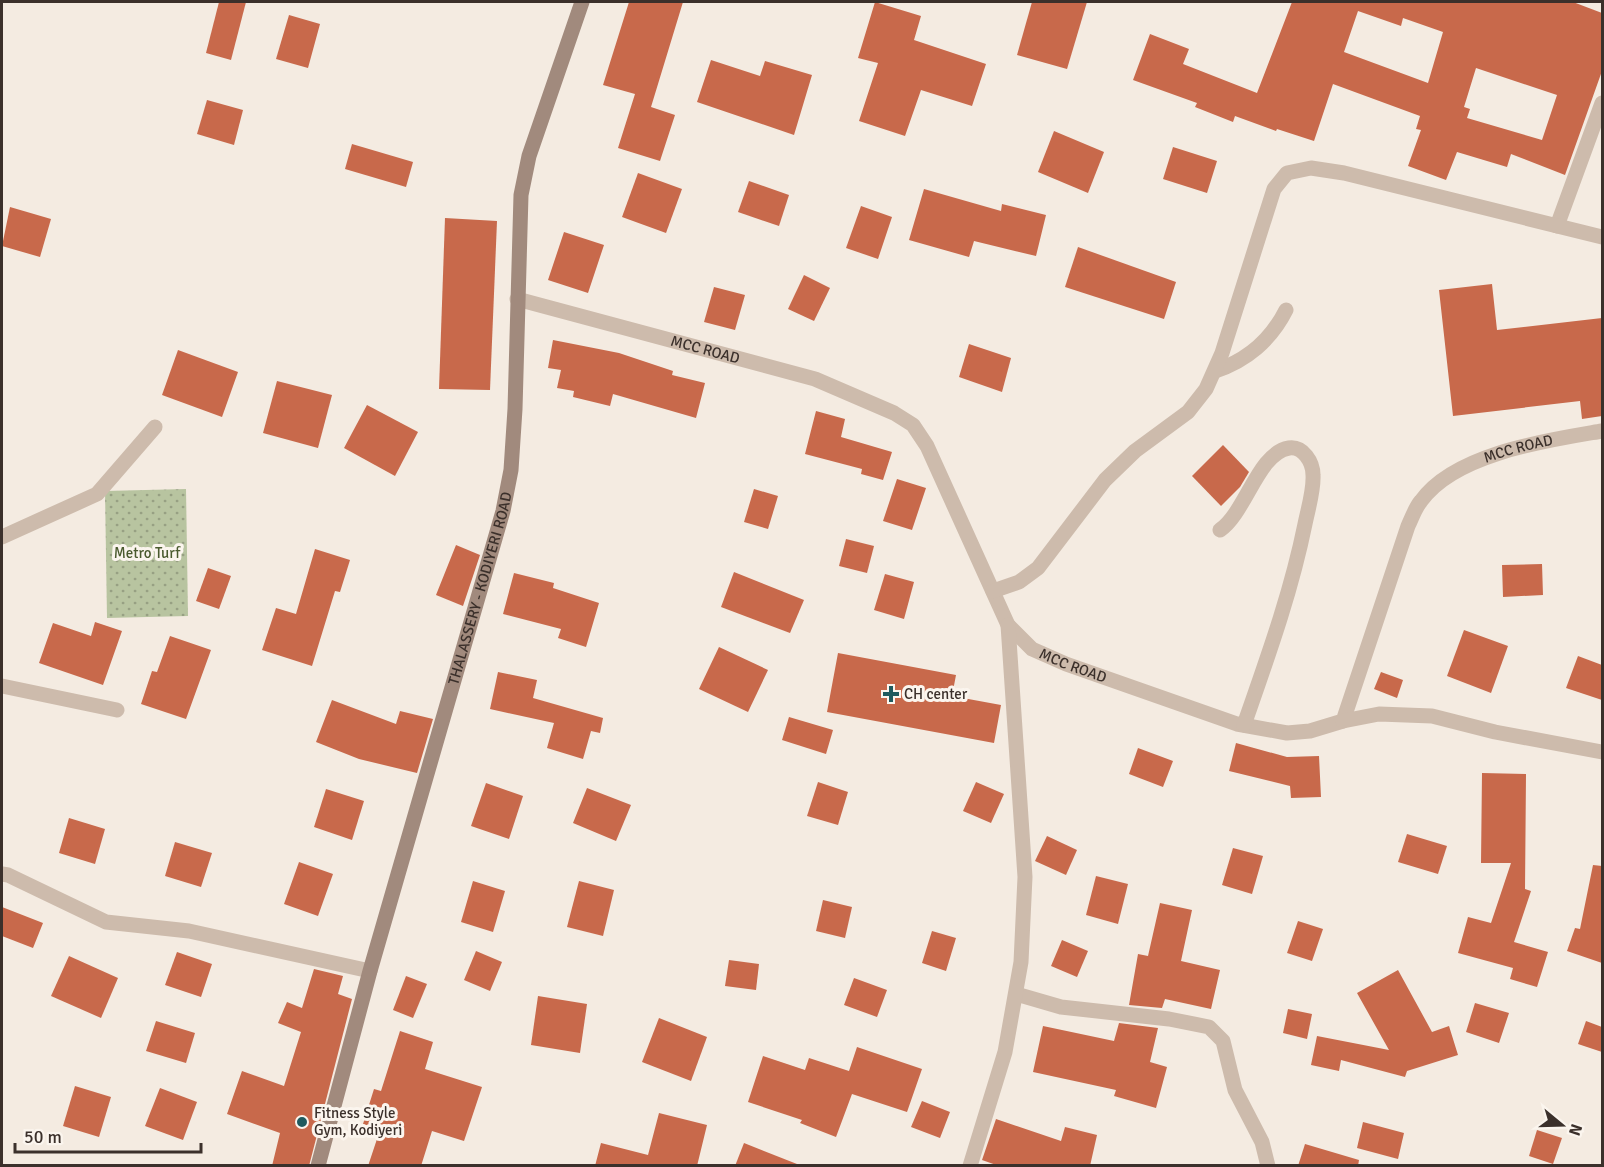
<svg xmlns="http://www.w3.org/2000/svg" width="1604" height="1167" font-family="Signika,sans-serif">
<defs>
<pattern id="park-dots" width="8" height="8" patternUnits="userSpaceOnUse" patternTransform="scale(1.5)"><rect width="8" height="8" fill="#b8c4a0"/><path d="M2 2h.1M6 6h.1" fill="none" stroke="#97a083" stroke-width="1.8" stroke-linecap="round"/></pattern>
</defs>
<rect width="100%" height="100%" fill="#f4ebe1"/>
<polygon fill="url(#park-dots)" points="186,489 188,616 107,618 105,491"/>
<g fill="#c8694b" fill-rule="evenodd">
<polygon points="219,2 246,2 231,60 206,53"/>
<polygon points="629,2 683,2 651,107 675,115 660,161 618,148 635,94 603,85"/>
<polygon points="875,2 921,16 914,40 986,64 972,106 921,90 905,136 859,121 878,63 858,58"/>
<polygon points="1032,2 1087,2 1067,69 1017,55"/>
<path d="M1292,2H1573L1602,13V71L1565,175L1511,154L1507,167L1457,152L1446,180L1408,166L1421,130L1416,129L1420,116L1333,84L1314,141L1277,129L1276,131L1235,116L1233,122L1195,107L1197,103L1133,80L1150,34L1189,49L1183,64L1257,93ZM1358,11L1401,26L1403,18L1443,32L1428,83L1344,52ZM1476,68L1557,95L1542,140L1467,118L1470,109L1464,107Z"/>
<polygon points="289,15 320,24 308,68 276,59"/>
<polygon points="711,60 760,76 765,61 812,75 794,135 697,102"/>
<polygon points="207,100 243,110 234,145 197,134"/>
<polygon points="1054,131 1104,152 1088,193 1038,172"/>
<polygon points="352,144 413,162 406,187 345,169"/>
<polygon points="1173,147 1217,161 1207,193 1163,179"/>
<polygon points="638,173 682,189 666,233 622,217"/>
<polygon points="749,181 789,195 779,226 738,212"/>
<polygon points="924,189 1001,211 1002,204 1046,215 1036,256 974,241 969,257 909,240"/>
<polygon points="861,206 892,217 878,259 846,248"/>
<polygon points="10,207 51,219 40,257 2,246"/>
<polygon points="445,218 497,221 490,390 439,389"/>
<polygon points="564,232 604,245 588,293 548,280"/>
<polygon points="1078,247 1176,282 1164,319 1065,287"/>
<polygon points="804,275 830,288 814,321 788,309"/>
<polygon points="1492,284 1497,330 1602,318 1602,416 1582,419 1580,401 1453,416 1439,290"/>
<polygon points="714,287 745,295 735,330 704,322"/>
<polygon points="553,340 619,353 673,371 672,375 705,383 696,418 613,394 610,406 573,397 574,391 557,388 561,370 548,368"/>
<polygon points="969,344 1011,358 1002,392 959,377"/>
<polygon points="178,350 238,372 222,417 162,395"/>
<polygon points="277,381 332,395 318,448 263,433"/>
<polygon points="367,405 418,432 395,476 344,448"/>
<polygon points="816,411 845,419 841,437 892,452 883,480 861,474 862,469 805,454"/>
<polygon points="1223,445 1249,472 1240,487 1221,506 1192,476"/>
<polygon points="897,479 926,488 912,530 883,521"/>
<polygon points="754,489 778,496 768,529 744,522"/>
<polygon points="846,539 874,546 867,573 839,566"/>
<polygon points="456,545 480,555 463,606 436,595"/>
<polygon points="315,549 350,560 340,592 335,591 312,666 262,650 276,608 296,614"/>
<polygon points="1542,564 1543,595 1503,597 1502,565"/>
<polygon points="208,568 231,576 219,609 196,601"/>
<polygon points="734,572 804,600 790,633 721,607"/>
<polygon points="514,573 554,583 553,588 599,603 586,647 558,638 561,629 503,614"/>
<polygon points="885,574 914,582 904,619 874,610"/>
<polygon points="95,622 122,631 103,685 39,663 53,623 91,636"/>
<polygon points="1464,630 1508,646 1491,693 1447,676"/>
<polygon points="170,636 211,650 186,719 141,704 152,671 157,672"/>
<polygon points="719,647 768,670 748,712 699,689"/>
<polygon points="838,653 956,675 952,696 1001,705 994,743 827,712"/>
<polygon points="1578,656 1602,665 1602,700 1566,688"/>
<polygon points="498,672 537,680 533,698 603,718 600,733 591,731 583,759 547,748 554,723 490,709"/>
<polygon points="1381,672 1403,680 1397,698 1374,689"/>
<polygon points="332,700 396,724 400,711 433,719 417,773 359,759 316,742"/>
<polygon points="789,717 833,730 826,754 782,740"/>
<polygon points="1236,743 1287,757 1319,756 1321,797 1291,798 1290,786 1229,771"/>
<polygon points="1138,748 1173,761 1163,787 1129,774"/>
<polygon points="1482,773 1526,774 1525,889 1531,891 1514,942 1548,952 1537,987 1510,979 1513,968 1458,953 1468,917 1491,923 1511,863 1481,863"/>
<polygon points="818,782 848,792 838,825 807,816"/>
<polygon points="976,782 1004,794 991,823 963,811"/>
<polygon points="486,783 523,796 509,839 471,826"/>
<polygon points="587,788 631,805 616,841 573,823"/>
<polygon points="326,789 364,801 352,840 314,827"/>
<polygon points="69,818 105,829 95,864 59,853"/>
<polygon points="1407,834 1447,846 1438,874 1398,862"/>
<polygon points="1047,836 1077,850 1066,875 1035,861"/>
<polygon points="175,842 212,853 201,887 165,876"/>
<polygon points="1233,848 1263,856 1252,894 1222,885"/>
<polygon points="299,862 333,874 318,916 284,904"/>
<polygon points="1593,865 1602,866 1602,963 1567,951 1575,928 1580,929"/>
<polygon points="1096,876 1128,884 1118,924 1086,915"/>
<polygon points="473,881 505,891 493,932 461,922"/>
<polygon points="579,881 614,890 603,936 567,927"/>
<polygon points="823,900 852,907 845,938 816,931"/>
<polygon points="1160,903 1192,910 1181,961 1220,970 1211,1009 1165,999 1162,1008 1129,1005 1138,954 1148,956"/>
<polygon points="2,907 43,923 33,948 2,936"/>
<polygon points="1298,921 1323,929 1312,961 1287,953"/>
<polygon points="932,931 956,938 946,971 922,963"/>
<polygon points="1062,940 1088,951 1077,977 1051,966"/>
<polygon points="476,951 502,962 490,991 464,980"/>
<polygon points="177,952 212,964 201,997 165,985"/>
<polygon points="69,956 118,978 101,1018 51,996"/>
<polygon points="729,960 759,964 756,990 725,986"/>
<polygon points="314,969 343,976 338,994 352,999 309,1166 272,1166 280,1133 227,1114 242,1071 284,1086 301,1032 278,1023 287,1002 302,1008"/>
<polygon points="1398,970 1432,1032 1449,1026 1458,1055 1407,1071 1405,1077 1341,1060 1339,1071 1311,1065 1317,1036 1389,1050 1357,993"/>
<polygon points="406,976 427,984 413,1018 393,1010"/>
<polygon points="854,978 887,990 877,1017 844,1005"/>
<polygon points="538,996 587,1004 580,1053 531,1045"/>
<polygon points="1475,1003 1509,1013 1499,1043 1466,1032"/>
<polygon points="1288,1009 1312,1014 1307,1039 1283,1033"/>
<polygon points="659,1018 707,1037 691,1081 642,1062"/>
<polygon points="156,1021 195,1033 186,1063 146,1051"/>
<polygon points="1586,1021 1602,1027 1602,1052 1578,1044"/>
<polygon points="1119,1023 1158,1028 1150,1062 1167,1067 1156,1108 1114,1096 1116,1090 1033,1072 1043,1026 1114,1041"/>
<polygon points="400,1031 433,1042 425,1069 482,1087 464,1141 432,1131 421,1166 368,1166 380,1130 363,1124 374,1089 381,1091"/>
<polygon points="857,1047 922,1069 907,1112 852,1094 836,1137 800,1123 802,1120 748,1102 763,1056 805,1070 809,1058 849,1071"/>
<polygon points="75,1086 111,1097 99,1137 63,1126"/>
<polygon points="160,1088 197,1102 183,1140 145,1126"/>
<polygon points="922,1101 950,1112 940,1138 911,1127"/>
<polygon points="659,1113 707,1125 697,1166 595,1166 601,1143 648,1155"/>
<polygon points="996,1119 1061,1141 1065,1127 1097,1135 1090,1166 999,1166 982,1160"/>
<polygon points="1363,1122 1404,1133 1398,1159 1357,1148"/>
<polygon points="1537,1130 1562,1138 1553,1164 1529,1156"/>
<polygon points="744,1143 797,1164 796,1166 735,1166"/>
<polygon points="1305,1144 1359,1160 1358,1166 1298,1166"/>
</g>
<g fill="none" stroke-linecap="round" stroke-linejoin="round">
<g stroke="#cdbbac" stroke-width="15">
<polyline points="1557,226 1602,103"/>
<path id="s1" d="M517,299L815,379L894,413L913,425L927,446L1008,625L1032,649L1066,664L1237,724L1287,733L1310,731L1343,721L1408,526C1412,518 1415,508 1421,501C1455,453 1549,440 1602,431"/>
<path d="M1215,371C1246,361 1271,340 1286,310"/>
<path d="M1220,530C1246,512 1258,453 1289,448C1303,446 1313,462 1313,475C1314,490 1308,509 1305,524C1291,593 1267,659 1244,725"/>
<polyline points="2,537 97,494 155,427"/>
<polyline points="993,591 1019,582 1038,568 1105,480 1135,451 1188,412 1206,389 1222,353 1274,189 1287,173 1311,168 1344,173 1602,237"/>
<polyline points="2,686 117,710"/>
<polyline points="1343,721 1379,714 1432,716 1495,732 1602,752"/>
<polyline points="2,874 8,875 106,922 189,931 370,971"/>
<polyline points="1016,994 1061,1007 1169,1019 1209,1027 1223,1041 1235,1090 1262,1142 1268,1166"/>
<polyline points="970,1166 1005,1052 1021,962 1025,877 1008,625"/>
</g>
<path stroke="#a18a7d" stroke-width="15" id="s2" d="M318,1166L370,971L503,511L511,470L515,409L521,195L529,156L582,2"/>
</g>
<g fill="#1f5a5e" stroke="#fbf5ee" stroke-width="2">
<path d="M888 685h6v6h6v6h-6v6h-6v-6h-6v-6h6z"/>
<circle cx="302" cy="1122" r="6"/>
</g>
<g text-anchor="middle" stroke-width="6" stroke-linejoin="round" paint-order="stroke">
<g font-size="15" fill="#3b302b" stroke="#fbf5ee">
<text dy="5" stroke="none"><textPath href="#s1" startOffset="195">MCC ROAD</textPath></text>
<text dy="5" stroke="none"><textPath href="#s1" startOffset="1346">MCC ROAD</textPath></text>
<text dy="5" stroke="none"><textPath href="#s2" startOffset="600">THALASSERY - KODIYERI ROAD</textPath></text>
<text dy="5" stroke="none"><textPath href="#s1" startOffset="717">MCC ROAD</textPath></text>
</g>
<g font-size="15" fill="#4a5a2e" stroke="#fbf5ee">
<text x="147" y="558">Metro Turf</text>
</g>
<g font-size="15" fill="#3b302b" stroke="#fbf5ee" text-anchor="start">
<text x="904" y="699">CH center</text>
<text x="314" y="1118">Fitness Style<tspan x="314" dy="17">Gym, Kodiyeri</tspan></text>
</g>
</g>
<rect width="1604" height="1167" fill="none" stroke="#3b302b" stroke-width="6"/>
<g transform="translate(1562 1125) rotate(109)" stroke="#fbf5ee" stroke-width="4.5" paint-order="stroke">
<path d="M0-4.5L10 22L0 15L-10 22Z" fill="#3b302b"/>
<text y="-9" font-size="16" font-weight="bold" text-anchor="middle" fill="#3b302b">N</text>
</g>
<path d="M15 1143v9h186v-9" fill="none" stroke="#3b302b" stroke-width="3"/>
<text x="24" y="1143" font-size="18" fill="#3b302b" stroke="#fbf5ee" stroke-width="4.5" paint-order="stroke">50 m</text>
</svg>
